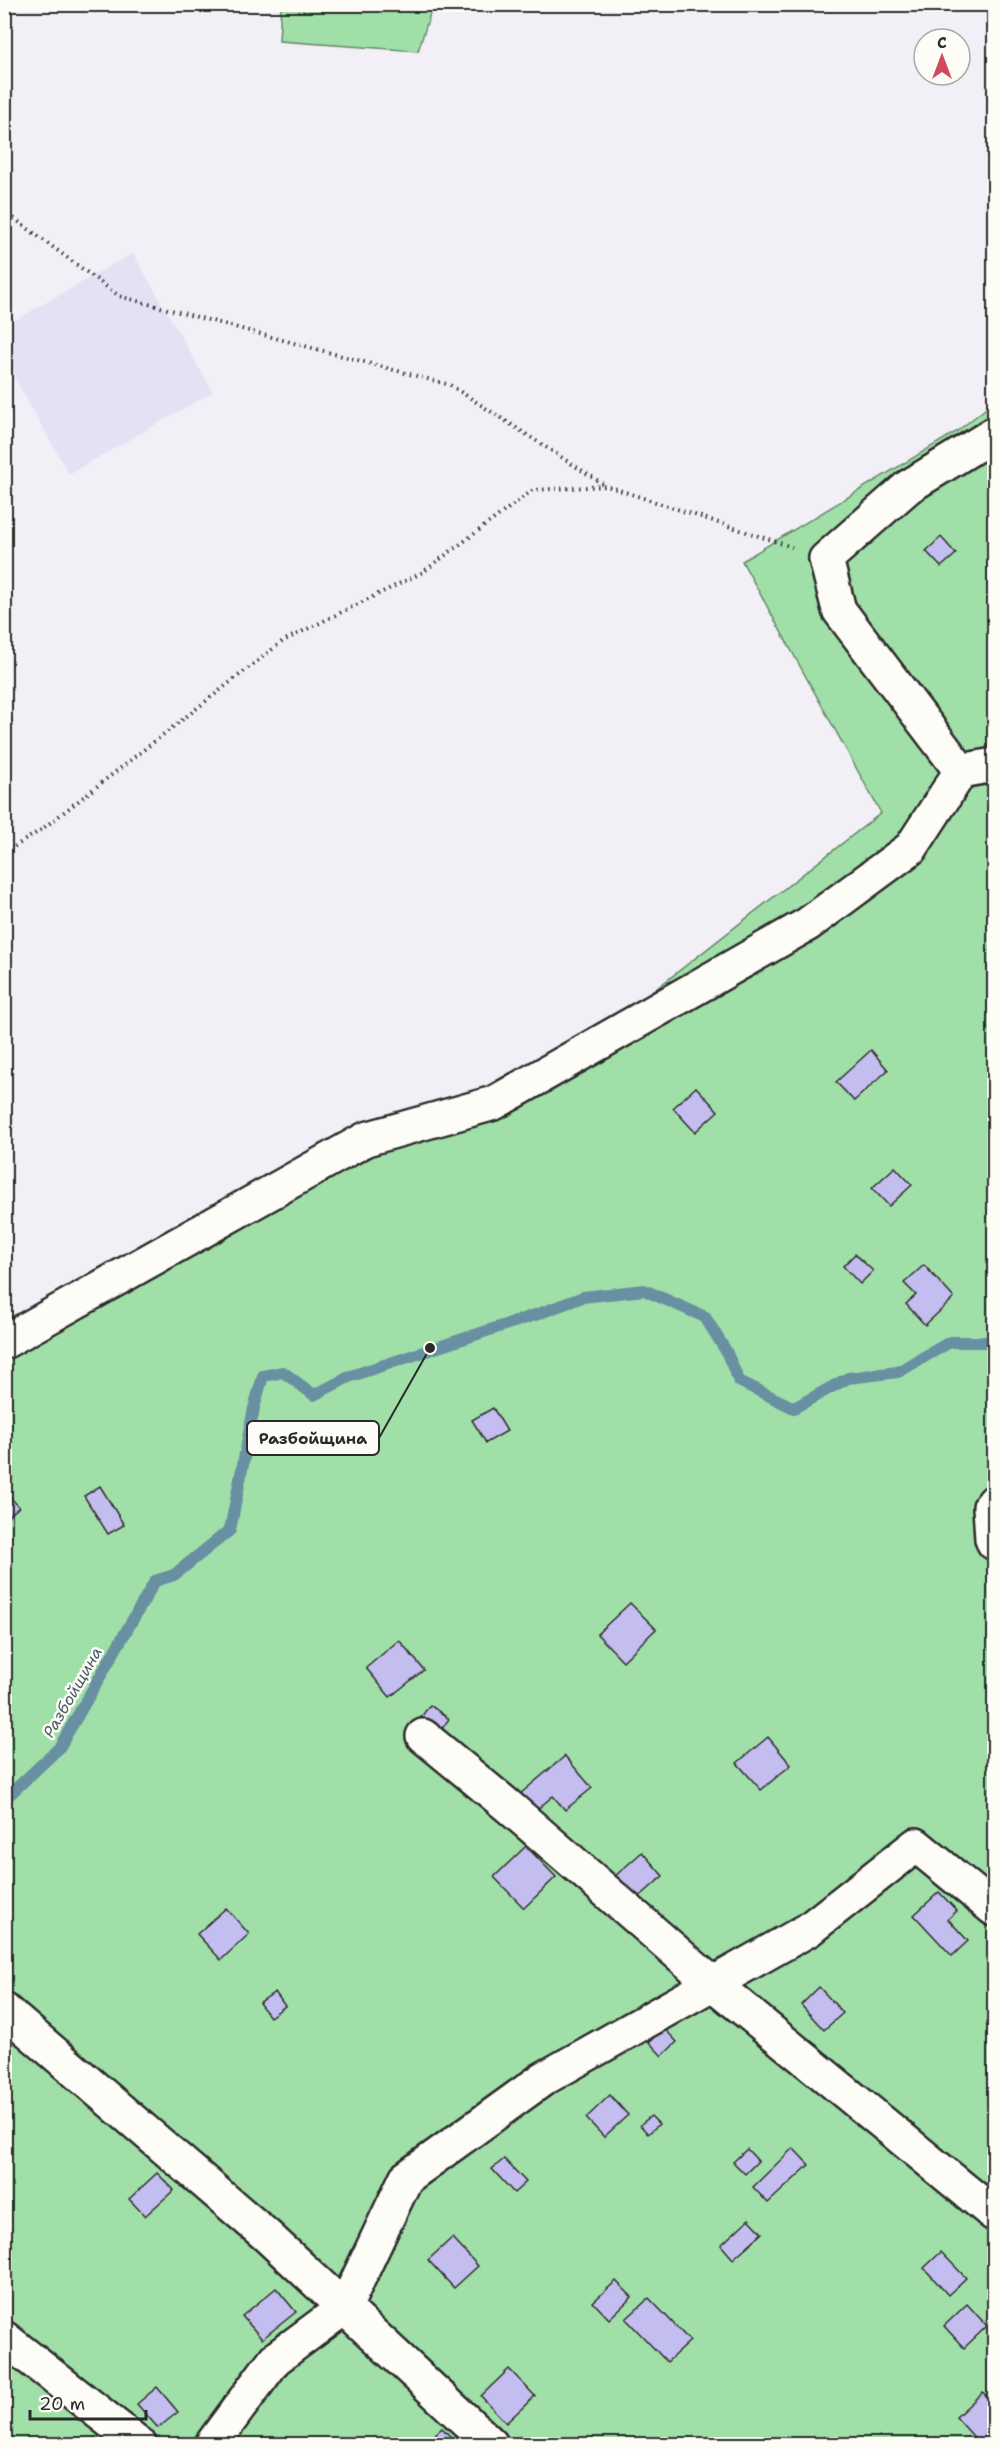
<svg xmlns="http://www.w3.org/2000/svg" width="999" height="2449" font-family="'Shantell Sans',sans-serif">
<rect width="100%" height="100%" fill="#f2f0f6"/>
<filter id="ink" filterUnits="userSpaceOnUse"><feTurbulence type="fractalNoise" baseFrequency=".0167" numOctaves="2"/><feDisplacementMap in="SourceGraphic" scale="12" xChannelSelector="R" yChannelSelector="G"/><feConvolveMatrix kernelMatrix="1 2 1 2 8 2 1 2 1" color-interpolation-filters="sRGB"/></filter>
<g filter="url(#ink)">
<polygon fill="#e4e1f4" points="133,253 213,392 69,474 5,361 5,326"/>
<g fill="#a0e0a8" stroke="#66866a" stroke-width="1.5">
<polygon points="281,5 281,4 433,5 418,51 279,41"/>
<polygon points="994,402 994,2444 5,2444 5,1347 574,1053 881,813 742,561 956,432"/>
</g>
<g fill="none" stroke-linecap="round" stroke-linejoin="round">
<polyline stroke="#698fa3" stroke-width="12" points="4,1800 59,1748 155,1581 174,1575 230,1530 254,1408 263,1376 283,1372 314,1395 351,1376 538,1314 583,1297 644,1290 705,1317 726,1351 739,1381 794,1408 848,1378 898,1372 950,1342 994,1342"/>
</g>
<g fill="#c4bef0" stroke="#2b2b2b" stroke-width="1.5">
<polygon points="941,537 956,554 941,567 926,551"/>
<polygon points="871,1050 888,1070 854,1101 836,1082"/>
<polygon points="696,1087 718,1111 695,1132 673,1108"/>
<polygon points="895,1167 912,1185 889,1206 872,1188"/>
<polygon points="855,1254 873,1271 860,1284 843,1266"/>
<polygon points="924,1265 954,1298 925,1325 906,1304 916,1295 904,1283"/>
<polygon points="493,1408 507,1431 486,1443 472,1420"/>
<polygon points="100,1486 124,1525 108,1534 84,1496"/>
<polygon points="4,1490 19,1507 4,1520"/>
<polygon points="630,1603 656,1629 623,1661 597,1634"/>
<polygon points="399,1640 424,1670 390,1697 366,1668"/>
<polygon points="430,1705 449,1719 437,1735 418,1721"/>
<polygon points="768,1737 791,1765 761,1790 737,1763"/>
<polygon points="565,1756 592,1788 565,1810 553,1796 534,1812 520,1794"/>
<polygon points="526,1846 556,1877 524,1908 494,1877"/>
<polygon points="642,1852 663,1876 636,1900 615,1876"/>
<polygon points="939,1892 957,1911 948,1919 968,1941 952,1956 914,1915"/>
<polygon points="226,1908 249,1934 221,1960 197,1934"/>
<polygon points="819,1987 843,2013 824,2030 801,2005"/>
<polygon points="275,1992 285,2006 270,2017 259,2003"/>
<polygon points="664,2028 677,2042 662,2056 649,2042"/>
<polygon points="610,2095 628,2115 604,2137 586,2118"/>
<polygon points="651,2116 659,2124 648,2134 640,2125"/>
<polygon points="793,2148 809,2165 768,2203 753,2187"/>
<polygon points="747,2149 758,2161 745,2174 733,2162"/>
<polygon points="504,2159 526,2182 514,2193 492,2169"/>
<polygon points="157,2173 174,2190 145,2216 129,2199"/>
<polygon points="749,2219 762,2233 733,2259 721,2245"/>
<polygon points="452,2238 478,2266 454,2288 428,2260"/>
<polygon points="941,2252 966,2278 948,2295 924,2268"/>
<polygon points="616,2281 632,2297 609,2319 593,2302"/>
<polygon points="276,2288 296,2312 262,2339 242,2316"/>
<polygon points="649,2298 690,2341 667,2362 626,2319"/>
<polygon points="967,2304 987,2326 964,2348 944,2326"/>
<polygon points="509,2369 535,2396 506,2423 481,2396"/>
<polygon points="157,2387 178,2412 158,2428 137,2404"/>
<polygon points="983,2392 994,2405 994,2429 979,2443 956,2417"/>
<polygon points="442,2428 458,2444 424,2444"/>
</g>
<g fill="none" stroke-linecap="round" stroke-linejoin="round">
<defs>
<g id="minor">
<polyline points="994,434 908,487 826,559 839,610 961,771 994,765"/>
<polyline points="4,1342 366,1139 494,1103 808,924 911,848 961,771"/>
<polyline points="994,1502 990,1507 992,1539 994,1543"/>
<polyline points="423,1736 508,1806 712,1983 994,2214"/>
<polyline points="4,2010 266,2235 491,2444"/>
<polyline points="4,2338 139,2444"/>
<polyline points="212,2444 275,2359 345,2307 406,2178 543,2079 808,1930 916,1845 994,1909"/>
</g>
</defs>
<use href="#minor" stroke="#2b2b2b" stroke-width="38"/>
<g stroke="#2b2b2b" stroke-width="4" stroke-dasharray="1.5 4.5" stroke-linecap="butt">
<polyline points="4,211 119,296 450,385 606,486"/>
<polyline points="4,853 41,830 283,641 423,572 533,490 607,486 792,547"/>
</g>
<use href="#minor" stroke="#fdfcf7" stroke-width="33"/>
</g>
</g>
<g text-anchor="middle" stroke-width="5" stroke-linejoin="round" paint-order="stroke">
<g font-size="16" font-style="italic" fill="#4a5d67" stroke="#fdfcf7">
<text transform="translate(72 1692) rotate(-60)" y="6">Разбойщина</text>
</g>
</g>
<path fill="none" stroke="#2b2b2b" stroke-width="2" d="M430 1348L379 1438"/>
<circle fill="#2b2b2b" stroke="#fdfcf7" stroke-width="2" cx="430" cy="1348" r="6"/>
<rect fill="#fdfcf7" stroke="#2b2b2b" stroke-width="2" x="247" y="1421" width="132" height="34" rx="6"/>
<g font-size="16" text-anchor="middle" font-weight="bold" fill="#2b2b2b">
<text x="313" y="1444">Разбойщина</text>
</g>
<rect width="999" height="2449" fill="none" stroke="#fdfcf7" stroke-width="24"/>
<rect x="12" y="12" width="975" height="2425" fill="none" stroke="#2b2b2b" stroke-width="2" filter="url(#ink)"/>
<g transform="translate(942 57)"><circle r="28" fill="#fdfcf7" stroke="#a9a8a5" stroke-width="1.5"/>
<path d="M0-4.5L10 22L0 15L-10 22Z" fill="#d1495b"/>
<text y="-9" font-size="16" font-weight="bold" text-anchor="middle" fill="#2b2b2b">С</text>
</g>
<path d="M30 2410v9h116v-9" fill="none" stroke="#2b2b2b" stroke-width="3"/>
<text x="39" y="2410" font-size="18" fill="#2b2b2b" stroke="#fdfcf7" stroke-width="4.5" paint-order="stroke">20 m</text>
</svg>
